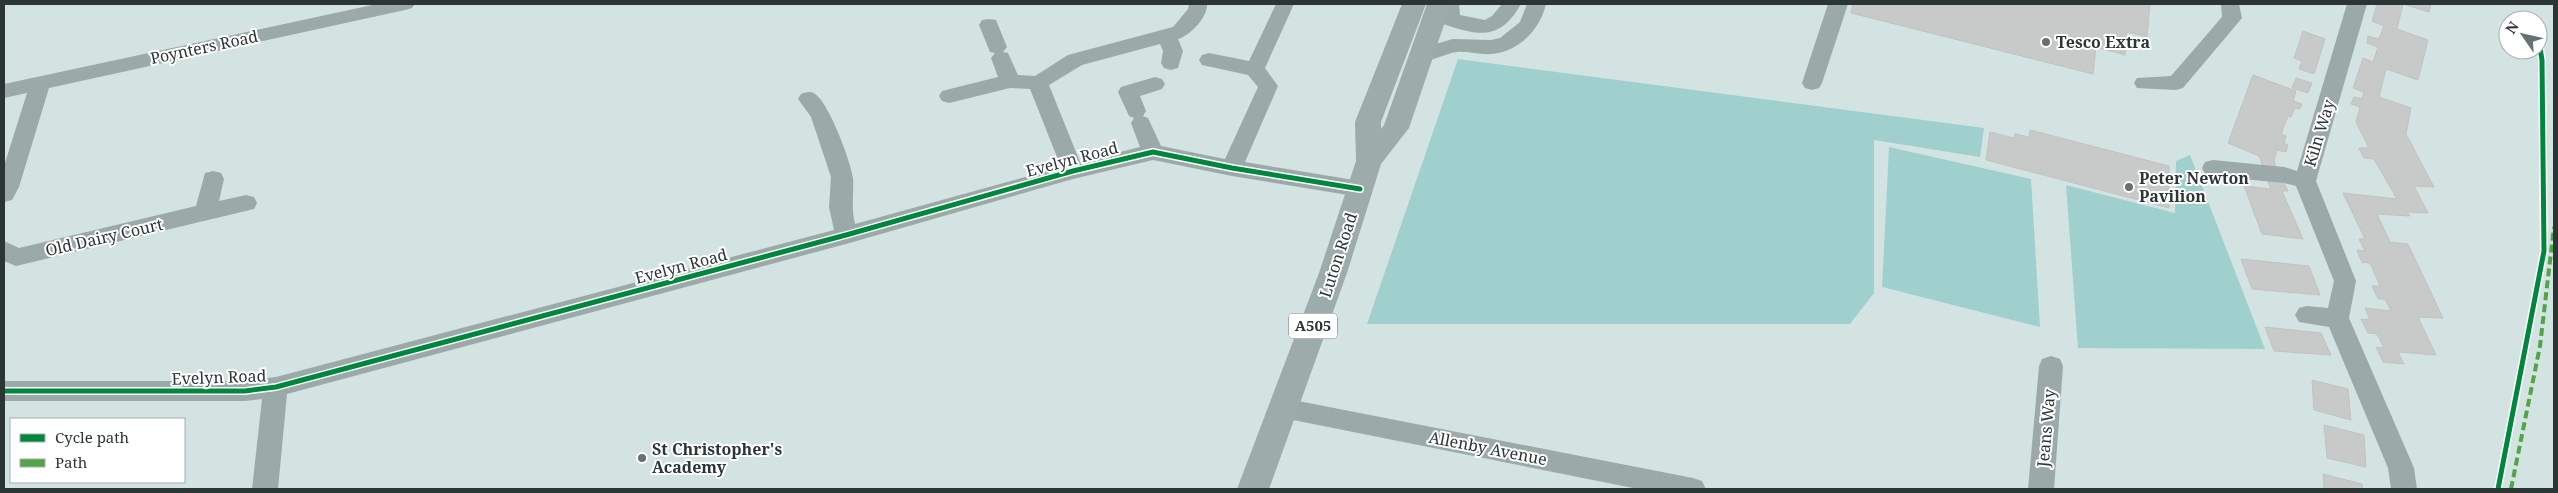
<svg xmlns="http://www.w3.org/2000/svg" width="2558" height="493" font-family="'Noto Serif',serif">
<rect width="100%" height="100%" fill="#d3e3e2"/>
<g fill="#a0d0ce">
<polygon points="1458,59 1984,128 1980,157 1874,140 1874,293 1850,324 1367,324"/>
<polygon points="1889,147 2031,179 2040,327 1882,287"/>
<polygon points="2190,155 2265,349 2078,348 2066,185 2175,213 2176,161"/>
</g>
<g fill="#c7cac9" stroke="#c0c3c0">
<polygon points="1853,4 2150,4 2147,37 2127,32 2125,55 2096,47 2093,74 1851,13"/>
<polygon points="2377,4 2431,4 2429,12 2403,4 2397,29 2428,40 2418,80 2386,69 2379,97 2411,108 2406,134 2434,187 2414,186 2428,213 2407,212 2410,216 2377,214 2390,242 2408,244 2443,318 2418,317 2436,355 2398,352 2404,364 2383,362 2376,347 2384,348 2377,334 2368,333 2361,319 2370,320 2365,308 2391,311 2385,299 2378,299 2372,286 2380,286 2370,263 2362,262 2357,250 2365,251 2359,239 2365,239 2343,193 2397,199 2374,159 2364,158 2359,148 2369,148 2356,122 2360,107 2351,104 2354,97 2362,99 2364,92 2353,88 2363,58 2373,62 2378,47 2367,43 2368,36 2379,39 2384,26 2372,21"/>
<polygon points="2303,31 2325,39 2314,74 2299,69 2302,61 2294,58"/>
<polygon points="2253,75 2296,91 2293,101 2302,104 2300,109 2295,108 2291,117 2288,116 2281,134 2286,136 2284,143 2288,145 2286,152 2277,150 2274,160 2276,167 2263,166 2259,156 2228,143"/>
<polygon points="2296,78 2312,83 2308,93 2292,88"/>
<polygon points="2030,130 2169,166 2169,208 1986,160 1990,132 2014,138 2015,134 2029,137"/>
<polygon points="2266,177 2281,178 2288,191 2282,191 2303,239 2262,234 2244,186 2271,189"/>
<polygon points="2241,259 2309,266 2320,295 2252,289"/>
<polygon points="2265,327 2321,333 2331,355 2274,351"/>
<polygon points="2312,380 2348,389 2351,420 2314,410"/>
<polygon points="2324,425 2364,435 2366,467 2327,458"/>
<polygon points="2323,474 2362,484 2363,489 2324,489"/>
</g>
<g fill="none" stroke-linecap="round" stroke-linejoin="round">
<g fill="#9ca9a9" fill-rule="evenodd">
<polygon points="377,4 415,4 412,8 405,10 49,88 19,187 12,200 4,202 4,166 27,93 4,98 4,84"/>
<path d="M1189,4H1207C1208,17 1190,36 1178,39L1183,51L1178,68L1171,70L1164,68L1161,63L1163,51L1160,44L1082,65L1049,85L1080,162L1140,147L1131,123L1134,118L1129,116L1118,92L1121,87L1155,77L1162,79L1165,84L1162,89L1140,96L1146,111L1143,116L1148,118L1161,146L1225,159L1258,87L1248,75L1202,65L1199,60L1202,55L1209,53L1249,61L1276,4H1294L1265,68L1278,86L1245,162L1360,181L1368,183L1371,189L1368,195L1360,197L1232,176L1153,160L1073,179L846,244L287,394L278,489H252L262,399L245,401H4V381H245L276,377L834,230L829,207L831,177L811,117L798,99L801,94C806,92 811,91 815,94C829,103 851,162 853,178C854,195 851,207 855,224L1061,167L1030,89L1010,88L949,103L942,101L939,96L942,91L998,77L991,58L995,53L990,52L979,25L982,20L989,19L996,20L1007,47L1003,52L1008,53L1018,75L1035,76L1068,55L1173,27L1188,9Z"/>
<path d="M1440,4H1459L1460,15L1485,20L1492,16L1502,4H1521C1500,41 1479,36 1443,24L1440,19Z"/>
<path d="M1527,4H1546C1540,30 1519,51 1492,54C1480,55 1468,51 1457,52C1443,54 1429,64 1415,60L1412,55L1415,50L1453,39L1491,40L1500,38L1520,22Z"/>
<polygon points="1828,4 1848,4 1822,83 1819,88 1812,90 1805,88 1802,83"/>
<polygon points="2221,4 2239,4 2242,18 2183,88 2176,90 2137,88 2134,83 2137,78 2171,76 2222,17"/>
<polygon points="2347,4 2367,4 2316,181 2356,281 2349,318 2414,468 2417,489 2391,489 2388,468 2329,327 2299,322 2295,315 2299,308 2307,306 2328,308 2334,281 2296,186 2284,183 2213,176 2205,174 2202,168 2205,162 2213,160 2284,167 2297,171"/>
<polygon points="213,171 221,173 224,179 219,201 246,195 254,197 257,203 254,209 16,266 4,261 4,241 19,248 196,206 205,173"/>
<polygon points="2051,356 2060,359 2063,366 2054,489 2028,489 2039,366 2042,359"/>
<polygon points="1283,398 1693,478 1702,481 1706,489 1638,489 1283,418 1274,415 1271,408 1274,401"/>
</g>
<polygon fill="#9dacab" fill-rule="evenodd" points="1402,4 1426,4 1381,122 1381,129 1384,125 1427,4 1451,4 1409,128 1381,164 1347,273 1269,489 1237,489 1319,273 1356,161 1355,122"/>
<polyline stroke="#51a544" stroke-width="4" stroke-dasharray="8 4" stroke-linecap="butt" points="2511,489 2540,346 2554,227"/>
<defs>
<g id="cycleway">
<polyline points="4,391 245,391 276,387 846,235 1073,171 1153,152 1232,168 1360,189"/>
<polyline points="2498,489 2544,251 2542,60 2538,36"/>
</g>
</defs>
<use href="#cycleway" stroke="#fff" stroke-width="8"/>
<use href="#cycleway" stroke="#00873e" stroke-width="5"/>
</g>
<g fill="#657271" stroke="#fff" stroke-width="2">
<circle cx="2046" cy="42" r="5"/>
<circle cx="2129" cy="187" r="5"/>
<circle cx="642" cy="458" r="5"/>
</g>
<g text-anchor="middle" stroke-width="4" stroke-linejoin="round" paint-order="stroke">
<rect fill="#fff" stroke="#6a7271" stroke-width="1" x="1289" y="313.5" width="48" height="25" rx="4"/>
<g font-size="15" font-weight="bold" fill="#2a3534">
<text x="1313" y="331">A505</text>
</g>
<g font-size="16" font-weight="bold" fill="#2a3534" stroke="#fff" text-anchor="start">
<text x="2056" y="48">Tesco Extra</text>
<text x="2139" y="184">Peter Newton<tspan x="2139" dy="18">Pavilion</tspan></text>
<text x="652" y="455">St Christopher's<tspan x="652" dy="18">Academy</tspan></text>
</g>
<g font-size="16" fill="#2a3534" stroke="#fff">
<text transform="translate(204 47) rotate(-12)" y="6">Poynters Road</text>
<text transform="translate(2319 133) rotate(-73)" y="6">Kiln Way</text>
<text transform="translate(1072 159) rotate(-15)" y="6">Evelyn Road</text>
<text transform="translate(104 237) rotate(-13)" y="6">Old Dairy Court</text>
<text transform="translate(1338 255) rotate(-72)" y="6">Luton Road</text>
<text transform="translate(681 266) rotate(-15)" y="6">Evelyn Road</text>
<text transform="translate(219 377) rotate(-2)" y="6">Evelyn Road</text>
<text transform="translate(2046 428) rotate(-85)" y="6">Jeans Way</text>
<text transform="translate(1488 448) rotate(11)" y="6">Allenby Avenue</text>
</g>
</g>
<rect width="2558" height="493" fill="none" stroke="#2a3534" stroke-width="10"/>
<rect x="10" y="418" width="175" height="65" fill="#ffffff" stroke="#aaaeae"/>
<rect x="20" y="434" width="25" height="8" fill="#00873e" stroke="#aaaeae"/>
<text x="55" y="443" font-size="15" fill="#2a3534">Cycle path</text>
<rect x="20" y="459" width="25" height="8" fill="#51a544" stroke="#aaaeae"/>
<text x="55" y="468" font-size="15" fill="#2a3534">Path</text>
<g transform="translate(2523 35) rotate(304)"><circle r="24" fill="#ffffff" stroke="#aaaeae"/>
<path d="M0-4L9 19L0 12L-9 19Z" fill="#657271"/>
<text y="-8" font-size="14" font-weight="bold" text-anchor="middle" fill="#2a3534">N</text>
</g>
</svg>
